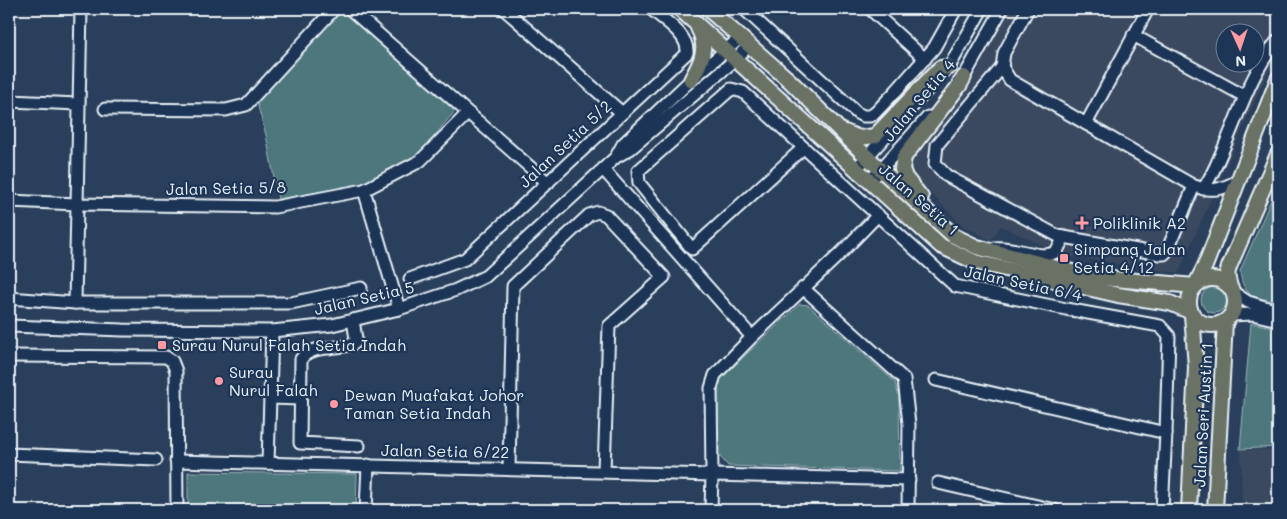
<svg xmlns="http://www.w3.org/2000/svg" width="1287" height="519" font-family="Mali,sans-serif">
<rect width="100%" height="100%" fill="#2a3f5b"/>
<filter id="ink" filterUnits="userSpaceOnUse"><feTurbulence type="fractalNoise" baseFrequency=".02" numOctaves="2"/><feDisplacementMap in="SourceGraphic" scale="10" xChannelSelector="R" yChannelSelector="G"/><feConvolveMatrix kernelMatrix="1 2 1 2 8 2 1 2 1" color-interpolation-filters="sRGB"/></filter>
<g filter="url(#ink)">
<g fill="#3a4a60" fill-rule="evenodd">
<path d="M1007,9H1278V54L1265,78L1178,273L1066,256L1001,226L991,240L963,226L911,173L909,157L979,70L988,43ZM1224,32H1254V62H1224Z"/>
<polygon points="1241,450 1278,450 1278,510 1242,510"/>
</g>
<g fill="#4e777c" stroke="#9bb4ba">
<polygon points="341,9 455,111 417,157 363,185 278,199 266,135 257,103"/>
<path d="M1278,184V302C1255,297 1243,298 1240,271Z"/>
<circle cx="1214" cy="300" r="13"/>
<polygon points="800,304 808,305 895,382 899,397 900,471 728,466 717,453 718,381"/>
<polygon points="1251,323 1278,328 1278,447 1240,449"/>
<polygon points="188,472 357,474 356,510 188,510"/>
</g>
<g fill="none" stroke-linecap="round" stroke-linejoin="round">
<defs>
<g id="minor">
<polyline points="350,9 548,183"/>
<polyline points="504,9 622,113"/>
<polyline points="744,9 857,113 863,116 870,116 875,113 896,91 934,48 956,9"/>
<polyline points="870,9 925,59"/>
<polyline points="1133,35 1244,96"/>
<polyline points="1002,67 937,145 935,164 947,176 1058,236 1160,254 1164,254 1167,251 1194,186"/>
<path d="M1002,67L1010,80L1194,186C1214,192 1220,190 1238,181"/>
<polyline points="1002,67 1004,53 1028,9"/>
<polyline points="943,73 949,67 982,9"/>
<polyline points="958,83 964,77 1002,9"/>
<polyline points="9,101 78,104"/>
<polyline points="105,109 226,110 246,105 334,9"/>
<polyline points="1086,124 1148,9"/>
<polyline points="803,148 692,249 639,183 638,171 731,89 743,92 955,286 1066,309 1160,326 1169,336 1166,433 1162,510"/>
<polyline points="617,155 623,144 691,80 740,38"/>
<polyline points="857,168 929,88"/>
<polyline points="603,169 752,337"/>
<polyline points="870,181 928,117"/>
<path d="M1203,189C1211,178 1216,166 1221,154C1239,115 1250,73 1278,40"/>
<polyline points="364,190 399,309"/>
<polyline points="9,201 77,204 275,207 364,190 420,161 468,113"/>
<path d="M995,248C1014,245 1042,262 1057,251L1064,237"/>
<path d="M410,279L465,259L687,53C689,35 664,20 651,9"/>
<polyline points="803,288 904,379 909,424 908,510"/>
<polyline points="1233,292 1248,302 1278,311"/>
<polyline points="9,298 75,303 291,303 361,288"/>
<polyline points="75,303 81,9"/>
<polyline points="1232,315 1252,314 1278,320"/>
<path d="M353,320L356,339L355,343C338,351 314,343 301,359L300,443L359,446"/>
<polyline points="9,326 123,330 272,331 332,325 399,309 456,290 486,276 616,157 630,149 736,59 749,45"/>
<polyline points="9,356 166,357 172,361 176,371 177,510"/>
<polyline points="936,380 1166,433"/>
<polyline points="270,398 300,399"/>
<polyline points="9,454 156,460"/>
<polyline points="176,461 909,480"/>
<polyline points="268,463 272,331"/>
<polyline points="509,469 513,286 589,215 598,212 606,215 664,277 609,326 604,471"/>
<polyline points="938,483 1055,510"/>
<polyline points="366,510 368,465"/>
<polyline points="711,510 712,474 711,388 715,375 752,337 842,252 878,215"/>
</g>
<g id="major">
<polyline points="680,9 941,246 975,262 1118,295 1170,303 1189,311"/>
<polyline points="708,9 790,81 867,157 954,236 977,247 1091,277 1195,286"/>
<path d="M691,80C701,63 709,47 698,28"/>
<polyline points="845,132 859,138 875,136 940,68 949,67"/>
<polyline points="921,197 905,177 902,169 904,157 959,86 964,77"/>
<circle cx="1212" cy="302" r="23"/>
<polyline points="1195,286 1205,266 1278,79"/>
<polyline points="1230,287 1227,275 1229,267 1278,154"/>
<polyline points="1189,510 1196,367 1192,315"/>
<polyline points="1215,510 1225,322"/>
</g>
</defs>
<use href="#minor" stroke="#e8f1f8" stroke-width="15"/>
<use href="#major" stroke="#e8f1f8" stroke-width="18"/>
<use href="#minor" stroke="#1d3557" stroke-width="11"/>
<use href="#major" stroke="#6b7165" stroke-width="14"/>
</g>
</g>
<g fill="#ff9aa2" stroke="#1d3557" stroke-width="2">
<path d="M1079.5 215.5h5v5h5v5h-5v5h-5v-5h-5v-5h5z"/>
<rect x="1059" y="253" width="10" height="10" rx="2.5"/>
<rect x="157" y="340" width="10" height="10" rx="2.5"/>
<circle cx="219" cy="381" r="5"/>
<circle cx="334" cy="404" r="5"/>
</g>
<g text-anchor="middle" stroke-width="4.5" stroke-linejoin="round" paint-order="stroke">
<g font-size="16" fill="#e8f1f8" stroke="#1d3557">
<text transform="translate(919 100) rotate(-50)" y="6">Jalan Setia 4</text>
<text transform="translate(565 144) rotate(-43)" y="6">Jalan Setia 5/2</text>
<text transform="translate(226 188) rotate(-1)" y="6">Jalan Setia 5/8</text>
<text transform="translate(919 199) rotate(41)" y="6">Jalan Setia 1</text>
<text transform="translate(1023 283) rotate(12)" y="6">Jalan Setia 6/4</text>
<text transform="translate(364 298) rotate(-13)" y="6">Jalan Setia 5</text>
<text transform="translate(1203 415) rotate(-87)" y="6">Jalan Seri Austin 1</text>
<text transform="translate(445 451) rotate(1)" y="6">Jalan Setia 6/22</text>
</g>
<g font-size="16" fill="#e8f1f8" stroke="#1d3557" text-anchor="start">
<text x="1093" y="229">Poliklinik A2</text>
<text x="1074" y="255">Simpang Jalan<tspan x="1074" dy="18">Setia 4/12</tspan></text>
<text x="172" y="351">Surau Nurul Falah Setia Indah</text>
<text x="229" y="378">Surau<tspan x="229" dy="18">Nurul Falah</tspan></text>
<text x="344" y="401">Dewan Muafakat Johor<tspan x="344" dy="18">Taman Setia Indah</tspan></text>
</g>
</g>
<rect width="1287" height="519" fill="none" stroke="#1d3557" stroke-width="30"/>
<rect x="15" y="15" width="1257" height="489" fill="none" stroke="#e8f1f8" stroke-width="2" filter="url(#ink)"/>
<g transform="translate(1240 48) rotate(177)"><circle r="24" fill="#1d3557" stroke="#6e8097"/>
<path d="M0-4L9 19L0 12L-9 19Z" fill="#ff9aa2"/>
<text y="-8" font-size="14" font-weight="bold" text-anchor="middle" fill="#e8f1f8">N</text>
</g>
</svg>
